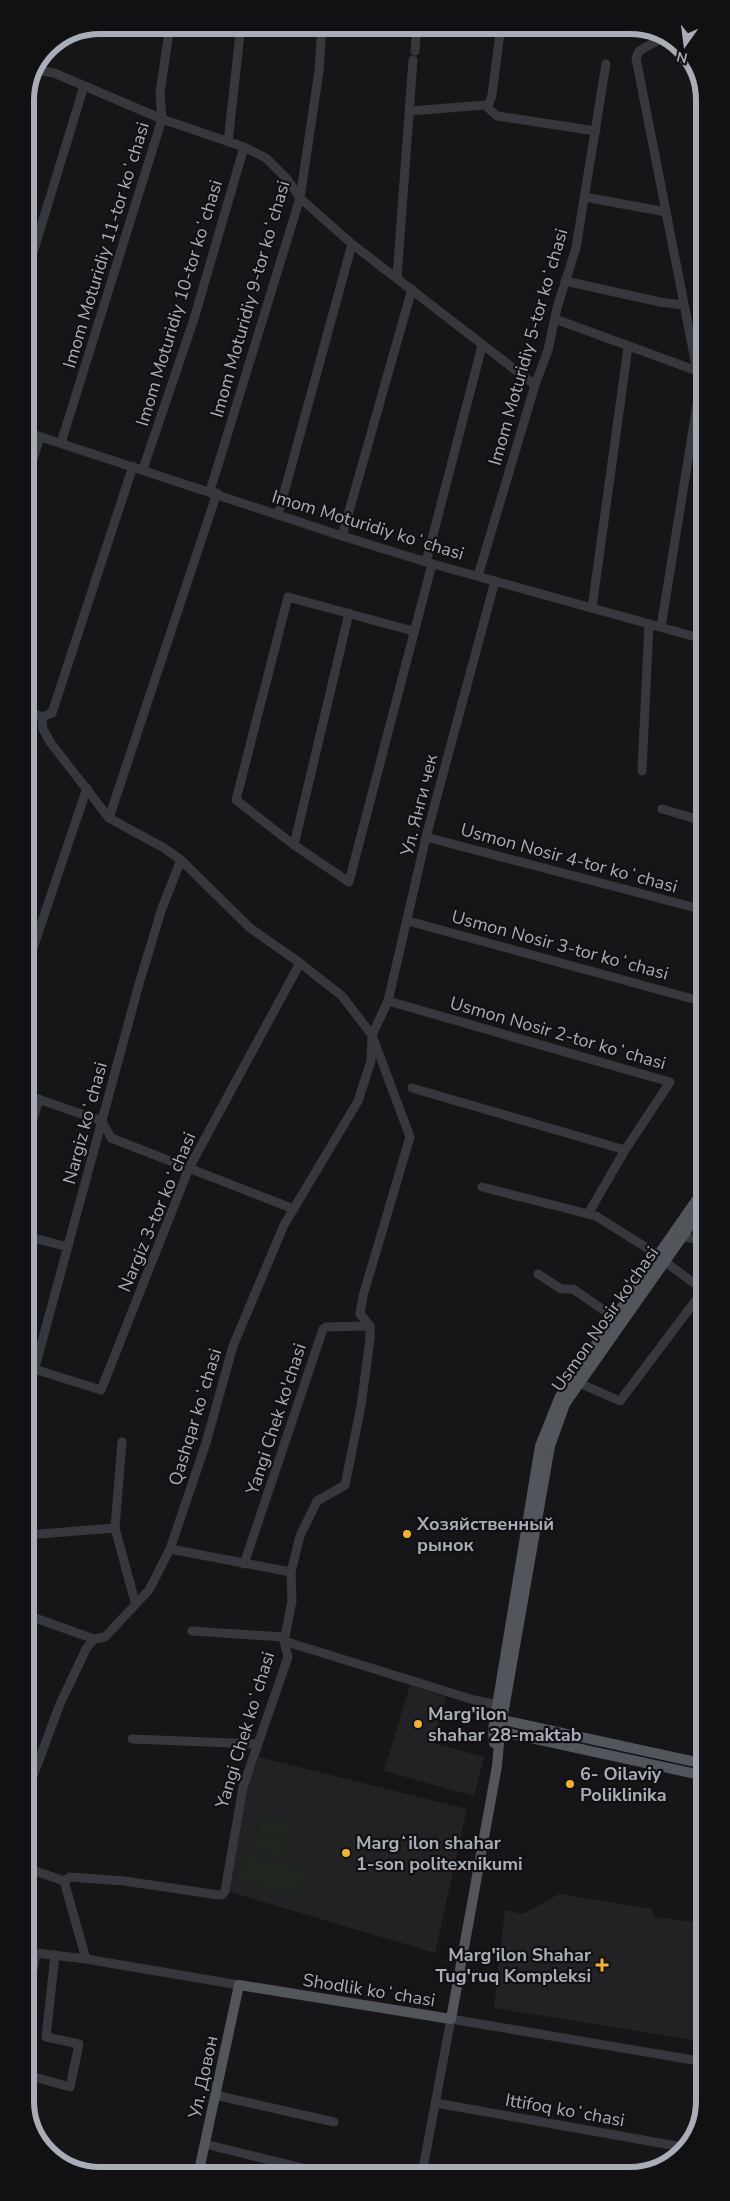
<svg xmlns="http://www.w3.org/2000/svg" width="730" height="2201" font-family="'Nunito Sans',sans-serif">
<rect width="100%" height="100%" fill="#161618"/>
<g fill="#222225">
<polygon points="410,1685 446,1697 433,1743 484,1757 474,1796 384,1771"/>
<polygon points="259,1757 467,1809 435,1953 230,1892 240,1813 246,1789"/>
<polygon points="559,1894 653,1909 653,1917 705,1923 705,2042 494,2008 505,1910 523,1914"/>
</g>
<g fill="#1e261f">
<polygon points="260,1816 292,1824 288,1840 256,1832"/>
<polygon points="255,1834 287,1842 283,1858 251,1850"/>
<polygon points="246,1853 306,1869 299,1896 238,1880"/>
</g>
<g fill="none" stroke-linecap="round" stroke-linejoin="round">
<g stroke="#37383d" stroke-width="9">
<polyline points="415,51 417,25"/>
<polyline points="37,70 54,73 162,119 244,147 266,158 287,179 300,198 352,244 535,385"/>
<polyline points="485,105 497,116 596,131"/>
<polyline points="410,111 485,105 489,103 492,95 501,25"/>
<polyline points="228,142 241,25"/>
<polyline points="585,197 666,212"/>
<polyline points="397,277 413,60"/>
<polyline points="25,279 84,86"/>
<polyline points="565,281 660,302 683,305"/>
<polyline points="555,319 700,372"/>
<polyline points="26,432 342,536 426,562 703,639"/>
<polyline points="61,443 162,119 160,93 170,25"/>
<polyline points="143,469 194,319 244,147"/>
<polyline points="26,482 40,437"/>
<polyline points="210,491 300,198 319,71 322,25"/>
<polyline points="278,515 352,244"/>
<polyline points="342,536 412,289"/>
<polyline points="426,562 482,346"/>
<polyline points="478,576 535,385 548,350 557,308 576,248 606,64"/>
<polyline points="592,608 628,347"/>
<polyline points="661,627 700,386 636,58 639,51 664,37"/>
<polyline points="413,631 288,597 236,800 294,845 349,882 432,564"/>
<polyline points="26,717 32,713 42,717"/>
<polyline points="42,717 43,729 50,742 109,818 164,848 181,860 250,928 300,963 342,996 372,1035 410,1137 363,1296 360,1314 370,1326 370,1339 361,1406 345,1485 317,1501 300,1536 291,1572 292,1601 284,1641 288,1657 243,1787 225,1891 222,1895 219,1895 124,1881 70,1877 64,1881"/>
<polyline points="42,717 52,713 133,466"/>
<polyline points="642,771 649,624"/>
<polyline points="662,809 703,821"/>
<polyline points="109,818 217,493"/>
<polyline points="426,837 704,910"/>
<polyline points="294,845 349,613"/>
<polyline points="408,921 704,1002"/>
<polyline points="26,969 87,788"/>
<polyline points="388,1001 670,1082 625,1150 588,1214"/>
<polyline points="412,1088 625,1150"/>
<polyline points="26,1095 102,1121 111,1138 294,1209"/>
<polyline points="26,1143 39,1099"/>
<polyline points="482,1187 596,1216 658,1255"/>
<polyline points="26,1236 68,1247"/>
<polyline points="682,1236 704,1242"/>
<polyline points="538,1274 561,1289 573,1289 615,1318"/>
<polyline points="34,1369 101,1390 189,1168 300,963"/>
<polyline points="579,1383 620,1401 702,1292 702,1289 664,1261"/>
<polyline points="27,1397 139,984 162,908 181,860"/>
<polyline points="115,1528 122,1442"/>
<polyline points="27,1535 115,1528 135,1602"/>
<polyline points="170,1549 291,1572"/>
<polyline points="244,1564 323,1329 326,1327 370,1326"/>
<polyline points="27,1615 94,1639"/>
<polyline points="192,1631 284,1637"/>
<polyline points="284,1641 474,1700 504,1706"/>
<polyline points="132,1739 257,1744"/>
<polyline points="27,1752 39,1760"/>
<polyline points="27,1792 60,1704 86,1649 94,1639 105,1637 149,1590 170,1549 206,1443 233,1346 284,1225 358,1101 371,1061 372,1035 388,1001 426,837 495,581"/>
<polyline points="27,1868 64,1881 86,1959"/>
<polyline points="27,1952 86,1959 239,1985"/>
<polyline points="27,2002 36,1953"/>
<polyline points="27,2075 70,2087 79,2044 46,2037 55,1955"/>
<polyline points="215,2095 334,2122"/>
<polyline points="436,2103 688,2148"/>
<polyline points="205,2144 331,2175"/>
<polyline points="422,2174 451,2019 705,2062"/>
</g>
<g stroke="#53555c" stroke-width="10">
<polyline points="498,1719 705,1764"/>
<polyline points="494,1730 705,1776"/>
<polyline points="494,1743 493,1730 540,1446 560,1396 704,1189"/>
<polyline points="198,2175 239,1985 451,2019 497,1766 500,1732 550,1446 565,1404 704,1206"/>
</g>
</g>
<g fill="#f2b134" stroke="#111113" stroke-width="2">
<circle cx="407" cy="1534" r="5"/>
<circle cx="418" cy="1724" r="5"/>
<circle cx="570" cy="1784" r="5"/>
<circle cx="346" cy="1853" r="5"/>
<path d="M599.5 1957.5h5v5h5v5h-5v5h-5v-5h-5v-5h5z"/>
</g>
<g text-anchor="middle" stroke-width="4.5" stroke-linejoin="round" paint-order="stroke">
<g font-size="18" fill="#a8adb8" stroke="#111113">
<text transform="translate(106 245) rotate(-73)" y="6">Imom Moturidiy 11-tor koʻchasi</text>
<text transform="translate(250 299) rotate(-74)" y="6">Imom Moturidiy 9-tor koʻchasi</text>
<text transform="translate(179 303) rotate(-73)" y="6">Imom Moturidiy 10-tor koʻchasi</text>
<text transform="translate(528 347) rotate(-74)" y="6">Imom Moturidiy 5-tor koʻchasi</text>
<text transform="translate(368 525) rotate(17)" y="6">Imom Moturidiy koʻchasi</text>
<text transform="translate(419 805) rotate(-76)" y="6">Ул. Янги чек</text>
<text transform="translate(569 858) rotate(15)" y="6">Usmon Nosir 4-tor koʻchasi</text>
<text transform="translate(560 945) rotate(15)" y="6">Usmon Nosir 3-tor koʻchasi</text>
<text transform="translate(558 1033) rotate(16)" y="6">Usmon Nosir 2-tor koʻchasi</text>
<text transform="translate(85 1123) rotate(-75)" y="6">Nargiz koʻchasi</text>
<text transform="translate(157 1212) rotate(-67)" y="6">Nargiz 3-tor koʻchasi</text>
<text transform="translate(605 1319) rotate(-55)" y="6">Usmon Nosir ko‘chasi</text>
<text transform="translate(195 1417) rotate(-73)" y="6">Qashqar koʻchasi</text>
<text transform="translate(276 1419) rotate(-72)" y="6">Yangi Chek ko'chasi</text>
<text transform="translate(245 1730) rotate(-73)" y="6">Yangi Chek koʻchasi</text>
<text transform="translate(369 1990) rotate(9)" y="6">Shodlik koʻchasi</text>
<text transform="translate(203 2077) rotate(-78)" y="6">Ул. Довон</text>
<text transform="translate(565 2110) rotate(10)" y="6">Ittifoq koʻchasi</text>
</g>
<g font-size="18" font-weight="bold" fill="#a8adb8" stroke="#111113" text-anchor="start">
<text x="417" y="1530">Хозяйственный<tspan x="417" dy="21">рынок</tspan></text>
<text x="428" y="1720">Marg'ilon<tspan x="428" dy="21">shahar 28-maktab</tspan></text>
<text x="580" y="1780">6- Oilaviy<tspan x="580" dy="21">Poliklinika</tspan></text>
<text x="356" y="1849">Margʻilon shahar<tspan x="356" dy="21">1-son politexnikumi</tspan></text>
<text x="591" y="1961" text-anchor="end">Marg'ilon Shahar<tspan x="591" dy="21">Tug'ruq Kompleksi</tspan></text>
</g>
</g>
<path d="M0 0H730V2201H0ZM100 34H630A66 66 0 0 1 696 100V2101A66 66 0 0 1 630 2167H100A66 66 0 0 1 34 2101V100A66 66 0 0 1 100 34Z" fill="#111113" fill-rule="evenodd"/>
<path fill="none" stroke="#a8adb8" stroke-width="6" d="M100 34H630A66 66 0 0 1 696 100V2101A66 66 0 0 1 630 2167H100A66 66 0 0 1 34 2101V100A66 66 0 0 1 100 34Z"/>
<g transform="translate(685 45) rotate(194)" stroke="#111113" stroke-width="4" paint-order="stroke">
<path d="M0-4L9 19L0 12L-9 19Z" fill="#a8adb8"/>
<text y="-8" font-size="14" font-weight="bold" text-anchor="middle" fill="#a8adb8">N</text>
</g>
</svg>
